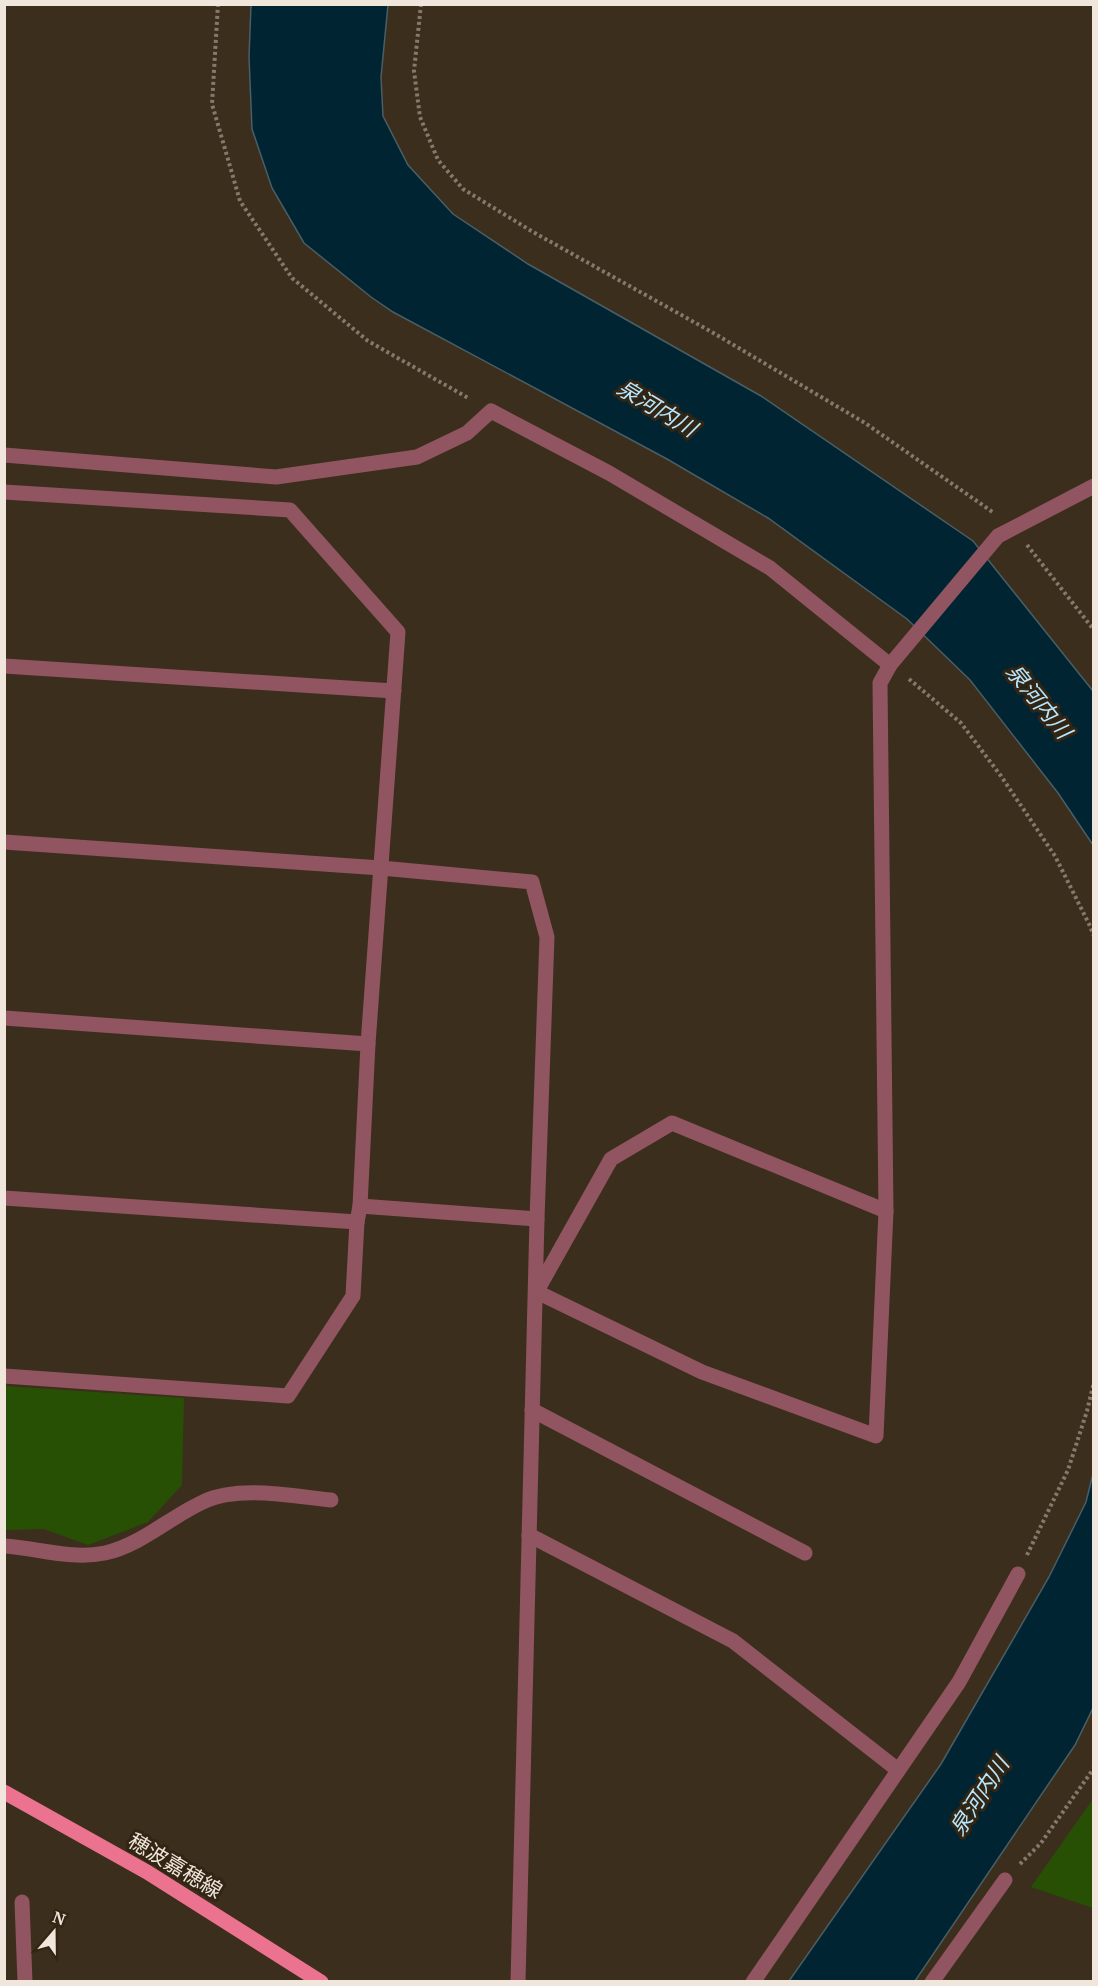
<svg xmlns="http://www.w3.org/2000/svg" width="1098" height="1986" font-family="'PT Serif','Noto Sans JP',serif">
<rect width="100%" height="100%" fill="#3c2e1d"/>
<g fill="#285004">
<polygon points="5,1386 184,1398 182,1485 148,1522 88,1545 44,1529 5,1530"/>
<polygon points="1093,1799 1093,1908 1031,1887"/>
</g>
<g fill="#012432" stroke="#495e65" stroke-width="1.5">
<polygon points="251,5 388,5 381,77 383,116 408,165 453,214 528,264 761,396 973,541 1093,691 1093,845 1058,793 970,680 907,619 768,518 667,459 393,312 371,297 304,243 272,188 252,129 249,57"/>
<polygon points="1093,1474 1093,1708 1075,1745 915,1981 789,1981 941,1764 1049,1577 1086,1502"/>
</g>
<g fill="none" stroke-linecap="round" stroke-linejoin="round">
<g stroke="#86796b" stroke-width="4" stroke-dasharray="3 3" stroke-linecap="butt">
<polyline points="218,4 212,104 240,201 292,278 368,341 470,399"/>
<polyline points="421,4 414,71 420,117 438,160 463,189 533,232 710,331 865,423 994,513"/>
<polyline points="1027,545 1094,630"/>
<polyline points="909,679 961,723 1001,776 1055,856 1089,924 1094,936"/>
<polyline points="1027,1555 1068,1470 1087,1411 1094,1382"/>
<polyline points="1020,1864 1041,1843 1094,1768"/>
</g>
<g stroke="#905561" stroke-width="15">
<polyline points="4,455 276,477 417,457 467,433 491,411 609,473 770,568 890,665"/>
<polyline points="4,492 290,510 398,632 368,1044 360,1206 357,1222 4,1198"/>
<polyline points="4,666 394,691"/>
<polyline points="4,842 381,868 532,882 547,937 537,1219 518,1982"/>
<polyline points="4,1018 368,1044"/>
<polyline points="360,1206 537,1219"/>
<polyline points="538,1289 611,1159 672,1123 886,1211 880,683 890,665 998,536 1094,486"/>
<polyline points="537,1292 702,1372 876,1436 886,1211"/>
<polyline points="4,1376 288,1396 353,1296 357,1222"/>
<polyline points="532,1410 805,1553"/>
<polyline points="529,1535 733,1641 898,1770"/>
<path d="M4,1546C38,1548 71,1560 105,1553C141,1545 170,1517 203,1502C238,1485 292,1496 331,1500"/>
<polyline points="22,1902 25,1982"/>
<polyline points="753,1982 959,1682 1018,1574"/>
<polyline points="932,1982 1005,1880"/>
</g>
<polyline stroke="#ec738f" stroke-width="15" points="4,1792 147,1872 321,1982"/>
</g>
<g text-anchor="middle" stroke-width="6" stroke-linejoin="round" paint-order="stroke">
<g font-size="21" fill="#f0e6dc" stroke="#322513">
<text transform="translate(175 1866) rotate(31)" y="7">穂波嘉穂線</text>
</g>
<g font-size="22" font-style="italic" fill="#b7e7ff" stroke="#322513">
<text transform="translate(657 408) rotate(31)" y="8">泉河内川</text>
<text transform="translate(1039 701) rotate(51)" y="8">泉河内川</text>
<text transform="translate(979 1796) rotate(-57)" y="8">泉河内川</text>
</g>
</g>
<rect width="1098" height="1986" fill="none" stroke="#f0e6dc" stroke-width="12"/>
<g transform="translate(54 1932) rotate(20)" stroke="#322513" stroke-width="4.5" paint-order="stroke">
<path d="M0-4.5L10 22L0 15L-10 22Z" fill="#f0e6dc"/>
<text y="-9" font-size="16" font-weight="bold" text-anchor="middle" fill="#f0e6dc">N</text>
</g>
</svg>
